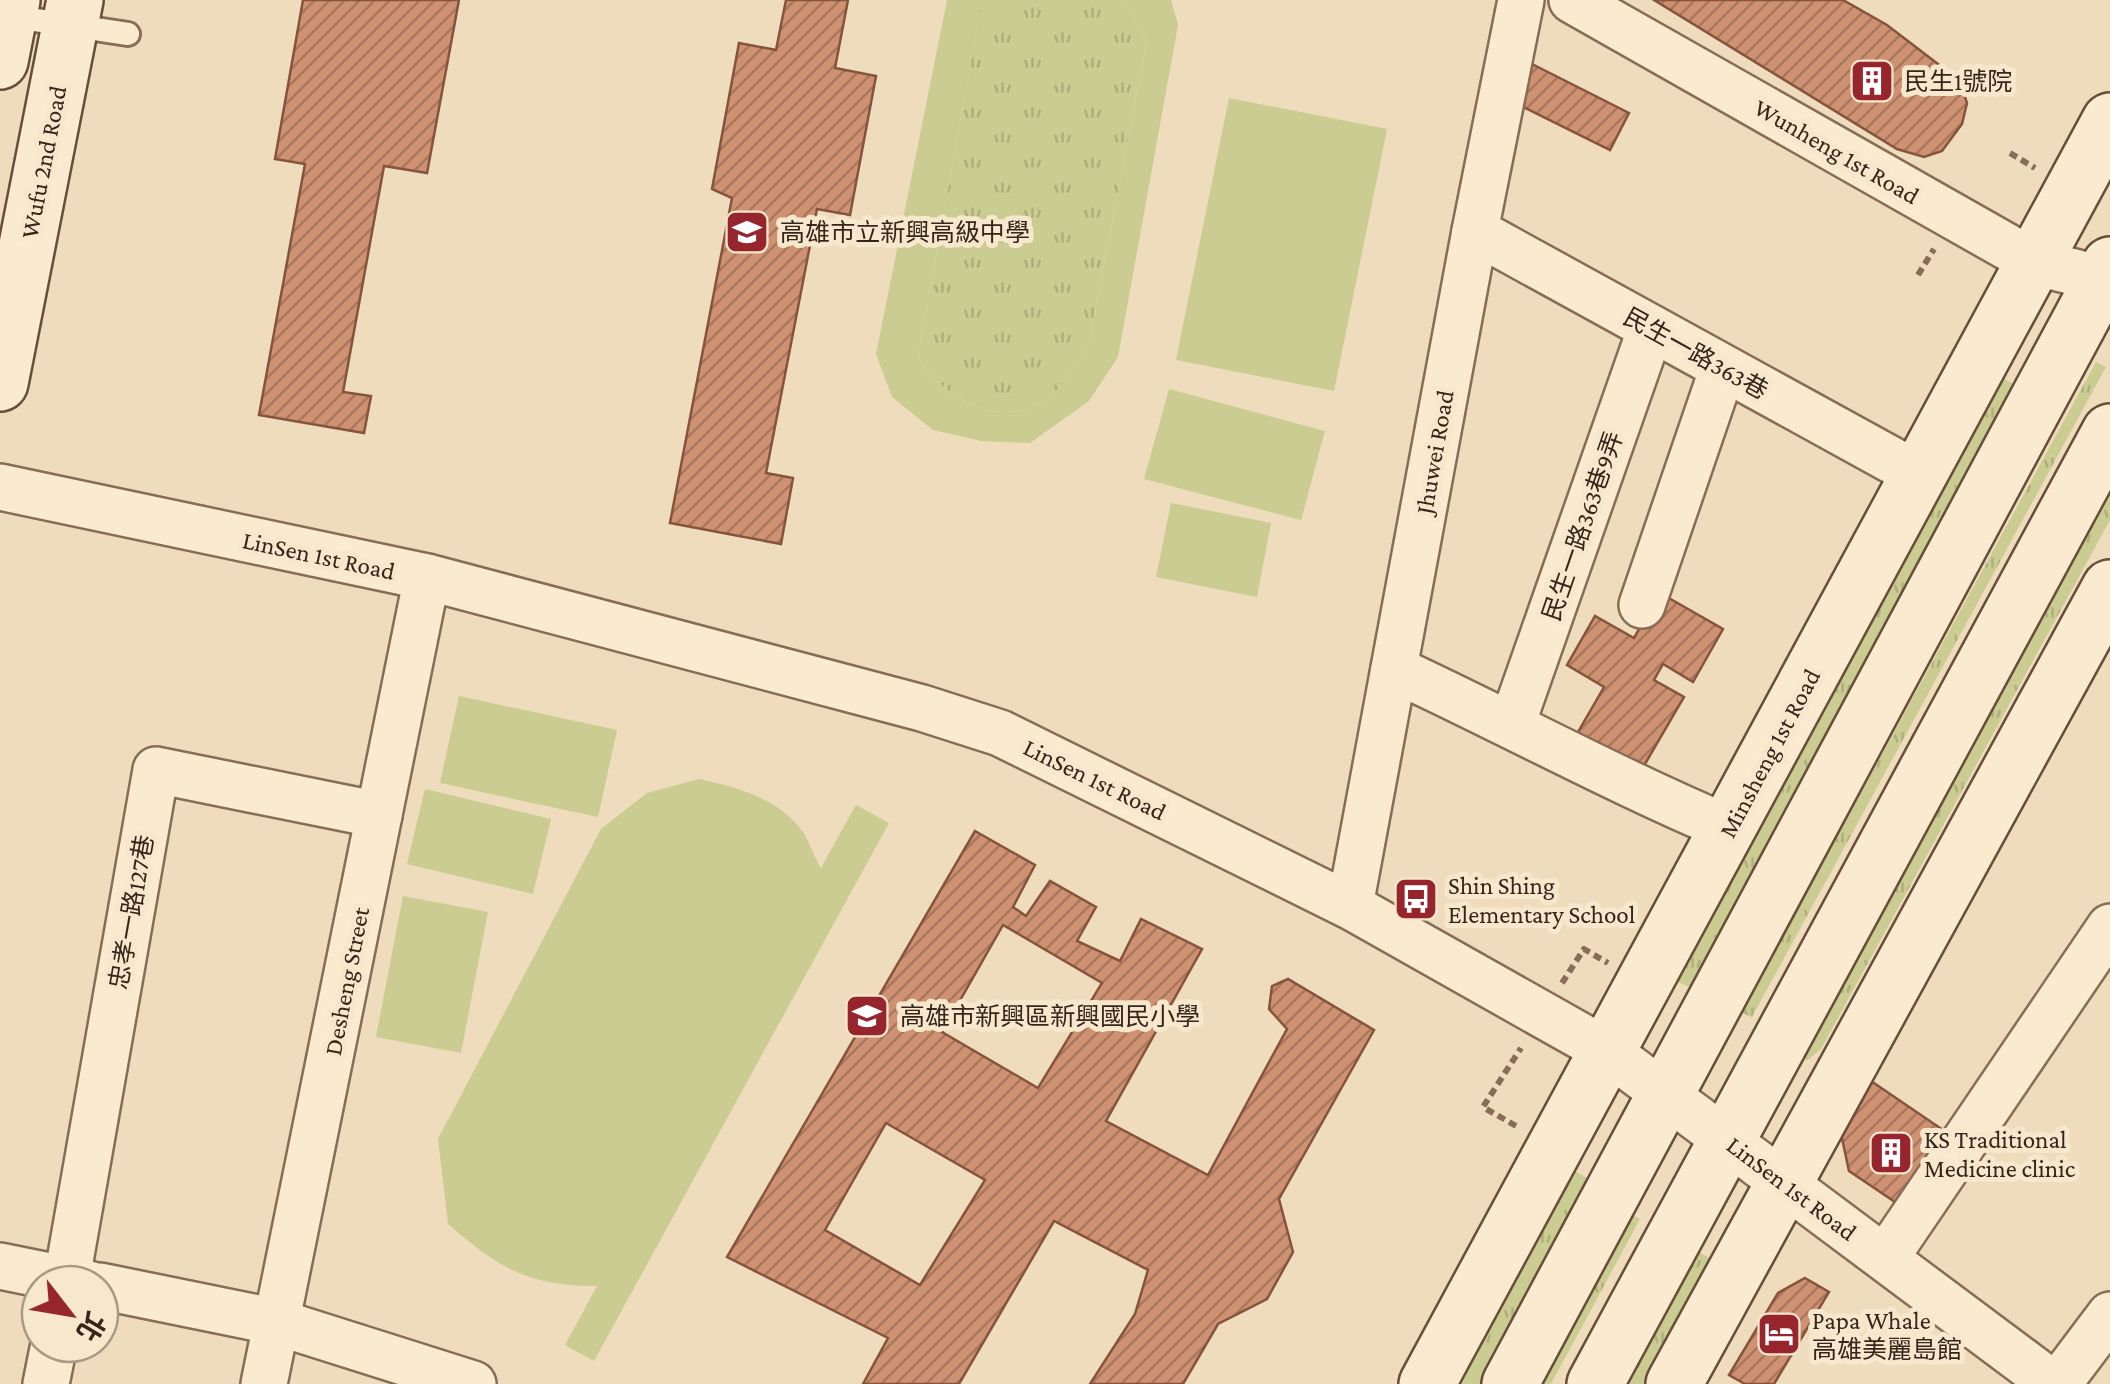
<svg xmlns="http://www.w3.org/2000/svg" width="2110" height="1384" font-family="'Crimson Pro','Noto Sans TC',serif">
<defs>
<pattern id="grass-tufts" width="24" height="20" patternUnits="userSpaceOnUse" patternTransform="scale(2.5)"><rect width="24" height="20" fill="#cacc91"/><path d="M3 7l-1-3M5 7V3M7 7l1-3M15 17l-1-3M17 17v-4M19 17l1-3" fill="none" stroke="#aeaf7c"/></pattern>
<pattern id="building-hatch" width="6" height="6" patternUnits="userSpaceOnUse" patternTransform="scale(2.5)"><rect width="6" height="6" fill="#ce9272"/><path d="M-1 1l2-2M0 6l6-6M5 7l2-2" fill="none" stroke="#a8775d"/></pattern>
</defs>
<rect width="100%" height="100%" fill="#eedcbd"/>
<g fill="url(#grass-tufts)">
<path d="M990,0H1124L1147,40L1089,343C1077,362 1065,387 1045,400C997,430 943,399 918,356L980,10Z"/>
<polygon points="2096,362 2106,367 1752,1017 1741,1013"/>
<polygon points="1995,373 2015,385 1700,986 1687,986 1673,980"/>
<polygon points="2110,448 2110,520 1821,1049 1808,1060 1797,1058"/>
<polygon points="1565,1171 1577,1172 1590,1180 1495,1384 1438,1384"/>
<polygon points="1630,1214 1640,1219 1551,1384 1539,1384"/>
<polygon points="1692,1248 1711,1259 1648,1384 1605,1384"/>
</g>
<g fill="#cacc91">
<path d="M947,0H990L980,11L918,356C942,399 997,430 1045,400C1065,387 1077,362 1089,343L1147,40L1124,0H1171L1178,25L1118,357L1089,401L1030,443L981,441L933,430L892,397L876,354Z"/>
<polygon points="1229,98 1387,129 1334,391 1176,360"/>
<polygon points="1169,389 1325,431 1301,520 1144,479"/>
<polygon points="1171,503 1271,523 1257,597 1156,577"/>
<polygon points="459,696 617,730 598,817 440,783"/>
<path d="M699,779C739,788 777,797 803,832C810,843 814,857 821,868L856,805L889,823L594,1361L565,1345L597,1286C528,1286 499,1268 448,1224L438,1139L601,829L647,793Z"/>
<polygon points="425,789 551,819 533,894 407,864"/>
<polygon points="403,896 488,912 461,1053 376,1037"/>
</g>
<g fill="url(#building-hatch)" stroke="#86543c" stroke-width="2.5" fill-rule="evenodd">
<polygon points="303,0 459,0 427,173 384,166 343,392 371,396 364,433 259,415 305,164 275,159"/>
<polygon points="786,0 848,0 835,68 876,76 850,215 817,209 766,473 793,478 781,544 670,523 732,198 712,189 739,43 776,50"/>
<polygon points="1654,0 1843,0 1887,25 1951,74 1962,88 1967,103 1962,124 1942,151 1924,157 1897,149"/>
<polygon points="1532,64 1629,113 1610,150 1513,102"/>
<polygon points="1660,593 1723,629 1693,682 1663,664 1654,680 1684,697 1638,776 1574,739 1604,687 1567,665 1595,616 1634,638"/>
<path d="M975,831L1035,865L1013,907L1026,916L1050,881L1096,907L1077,941L1120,961L1141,919L1202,949L1106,1121L1208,1175L1287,1029L1269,1009L1272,986L1288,979L1374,1030L1279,1199L1293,1252L1267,1299L1218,1324L1183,1384H1090L1135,1314L1148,1270L1054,1221L959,1384H863L888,1338L727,1257ZM1003,925L1102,983L1038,1088L942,1032ZM886,1123L985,1180L920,1285L825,1230Z"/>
<polygon points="1871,1081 1949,1134 1901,1206 1849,1171 1840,1129"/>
<polygon points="1805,1278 1829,1292 1774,1384 1745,1384 1729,1375 1778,1293"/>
</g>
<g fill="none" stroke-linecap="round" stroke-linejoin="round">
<defs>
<polyline id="lane" points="9,16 128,34"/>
<g id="street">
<polyline points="1572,0 2034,262 2110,281"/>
<polyline points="1475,231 1917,474"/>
<polyline points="0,487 427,577 922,708 1000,733 1350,906 1607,1051 2053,1384"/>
<polyline points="1642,605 1723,368"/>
<path d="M1394,669C1506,721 1616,781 1730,829"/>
<polyline points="1512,724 1651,328"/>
<polyline points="1350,906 1475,231 1521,0"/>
<polyline points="1886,1257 2110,927"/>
<polyline points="0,1266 89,1284"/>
<polyline points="66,1284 156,770 379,815"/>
<polyline points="100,1286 277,1322 473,1384"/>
<polyline points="46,1384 54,1344"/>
<polyline points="264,1384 427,577"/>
<polyline points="2058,1384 2110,1315"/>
</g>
<g id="secondary">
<polyline points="0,61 12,0"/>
<polyline points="0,383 75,0"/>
<polyline points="1427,1384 2110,121"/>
<polyline points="1510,1384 2110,265"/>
<polyline points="1595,1384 2110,432"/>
<polyline points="1674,1384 2110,588"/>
</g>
</defs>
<use href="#lane" stroke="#876c56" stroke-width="28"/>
<use href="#street" stroke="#876c56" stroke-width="50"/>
<use href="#secondary" stroke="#684e3a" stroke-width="60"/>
<g stroke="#876c56" stroke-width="6" stroke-dasharray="8 5" stroke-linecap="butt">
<polyline points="2010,153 2035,168"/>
<polyline points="1918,275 1934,249"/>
<polyline points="1562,983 1584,949 1608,963"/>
<polyline points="1516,1126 1483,1107 1521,1048"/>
</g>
<use href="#lane" stroke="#f9ead0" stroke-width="22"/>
<use href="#street" stroke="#f9ead0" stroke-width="45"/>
<use href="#secondary" stroke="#f9ead0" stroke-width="55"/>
</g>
<defs>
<symbol id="building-square" viewBox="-11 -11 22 22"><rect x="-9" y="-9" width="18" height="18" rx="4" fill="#97252e" stroke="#f6e7cd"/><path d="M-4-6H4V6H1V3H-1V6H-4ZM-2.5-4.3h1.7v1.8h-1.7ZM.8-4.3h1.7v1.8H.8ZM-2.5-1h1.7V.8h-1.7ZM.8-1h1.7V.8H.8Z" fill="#fff"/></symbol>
<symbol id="school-square" viewBox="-11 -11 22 22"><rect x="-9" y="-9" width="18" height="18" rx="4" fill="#97252e" stroke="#f6e7cd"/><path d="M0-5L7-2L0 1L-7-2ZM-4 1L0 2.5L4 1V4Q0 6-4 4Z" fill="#fff"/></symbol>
<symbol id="bus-square" viewBox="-11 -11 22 22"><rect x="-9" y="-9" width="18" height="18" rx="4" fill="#97252e" stroke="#f6e7cd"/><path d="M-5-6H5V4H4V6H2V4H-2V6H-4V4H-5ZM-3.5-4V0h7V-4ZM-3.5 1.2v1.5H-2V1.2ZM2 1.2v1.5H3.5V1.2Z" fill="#fff"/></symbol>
<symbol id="hotel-square" viewBox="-11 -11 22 22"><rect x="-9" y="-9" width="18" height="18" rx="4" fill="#97252e" stroke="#f6e7cd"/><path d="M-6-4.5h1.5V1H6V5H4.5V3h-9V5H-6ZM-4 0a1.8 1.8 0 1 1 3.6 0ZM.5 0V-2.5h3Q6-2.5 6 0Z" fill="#fff"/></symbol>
</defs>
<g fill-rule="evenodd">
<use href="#building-square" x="1847" y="56" width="50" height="50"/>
<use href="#school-square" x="722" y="207" width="50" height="50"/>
<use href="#bus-square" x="1391" y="874" width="50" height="50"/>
<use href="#school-square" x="842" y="991" width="50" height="50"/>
<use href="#building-square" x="1866" y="1128" width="50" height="50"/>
<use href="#hotel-square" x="1754" y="1309" width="50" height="50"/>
</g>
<g text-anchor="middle" stroke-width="10" stroke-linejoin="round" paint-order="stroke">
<g font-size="25" fill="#35261b" stroke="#f6e7cd" text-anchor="start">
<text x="1904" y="90">民生1號院</text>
<text x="780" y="241">高雄市立新興高級中學</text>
<text x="1448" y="894">Shin Shing<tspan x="1448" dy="29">Elementary School</tspan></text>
<text x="900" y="1025">高雄市新興區新興國民小學</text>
<text x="1924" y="1148">KS Traditional<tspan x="1924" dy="29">Medicine clinic</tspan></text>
<text x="1812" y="1329">Papa Whale<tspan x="1812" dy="29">高雄美麗島館</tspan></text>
</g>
<g font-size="25" fill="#35261b" stroke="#f6e7cd">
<text transform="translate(1837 151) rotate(30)" y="9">Wunheng 1st Road</text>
<text transform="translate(43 162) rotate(-79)" y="9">Wufu 2nd Road</text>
<text transform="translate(1696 353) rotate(29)" y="9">民生一路363巷</text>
<text transform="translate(1434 452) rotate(-80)" y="9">Jhuwei Road</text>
<text transform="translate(1582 526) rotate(-71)" y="9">民生一路363巷9弄</text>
<text transform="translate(319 555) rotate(12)" y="9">LinSen 1st Road</text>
<text transform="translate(1769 753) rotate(-62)" y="9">Minsheng 1st Road</text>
<text transform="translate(1095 779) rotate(26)" y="9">LinSen 1st Road</text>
<text transform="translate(131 912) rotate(-80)" y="9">忠孝一路127巷</text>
<text transform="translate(346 981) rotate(-79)" y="9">Desheng Street</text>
<text transform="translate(1792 1188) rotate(37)" y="9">LinSen 1st Road</text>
</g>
</g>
<g transform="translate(70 1314) rotate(121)"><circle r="48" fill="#f6e7cd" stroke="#a99a86" stroke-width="2.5"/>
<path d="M0-8L18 38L0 25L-18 38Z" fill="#97252e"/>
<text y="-15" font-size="28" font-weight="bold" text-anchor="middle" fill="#35261b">北</text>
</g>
</svg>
